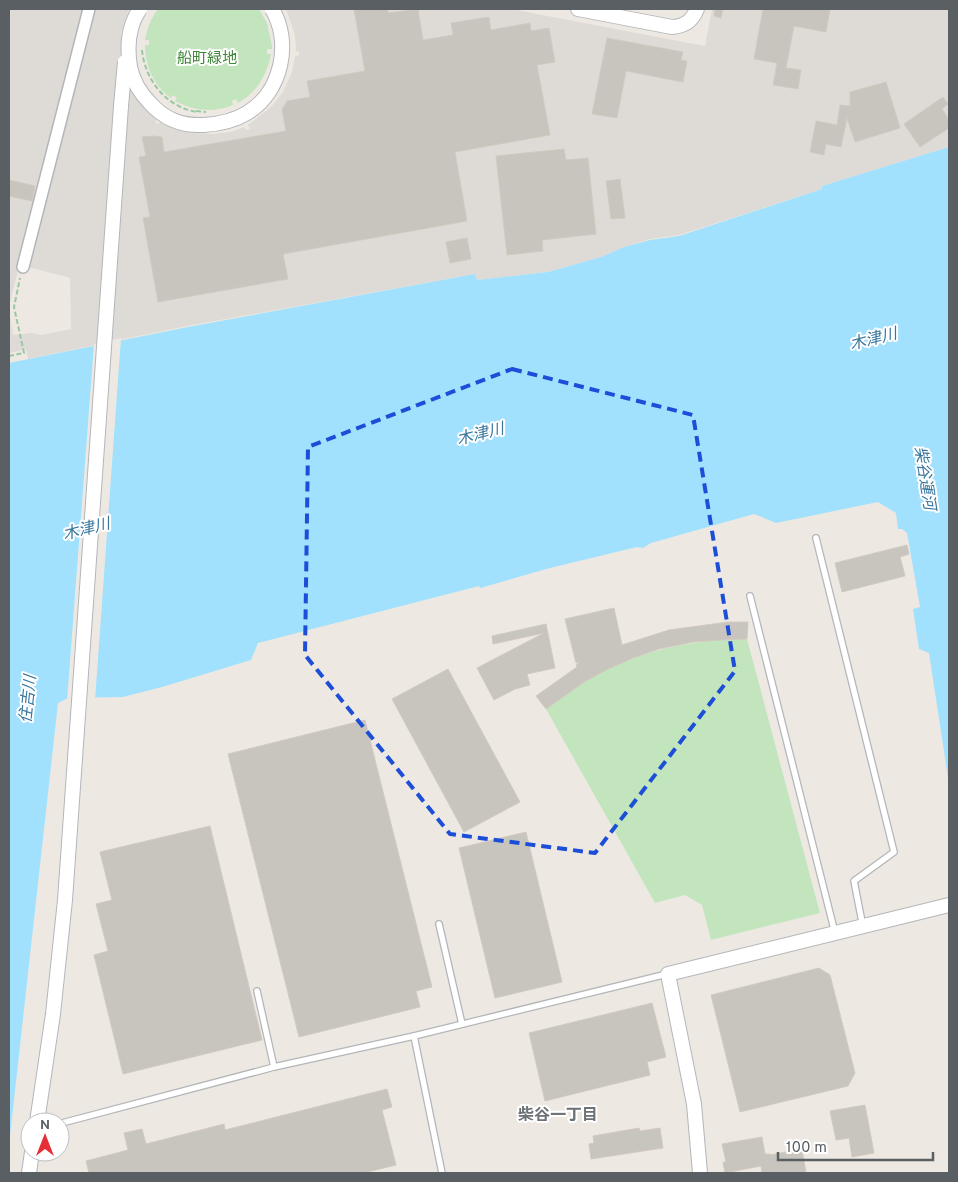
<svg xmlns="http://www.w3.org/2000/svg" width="958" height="1182" font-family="Overpass,'Noto Sans JP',sans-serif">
<rect width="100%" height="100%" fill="#ede9e2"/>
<g fill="#dedbd6">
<polygon points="9,9 83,9 9,306"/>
<polygon points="95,9 129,9 121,33 121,57 157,118 155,122 158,124 161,121 181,130 191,133 213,134 231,132 244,127 246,130 250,129 248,125 271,107 283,92 292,72 295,56 299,56 299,52 296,51 295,35 286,9 511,9 705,46 712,9 949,9 949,147 822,186 822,189 679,235 650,239 624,247 601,257 548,272 477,280 475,274 187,326 28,359 26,349 9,353 9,309 13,335 32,333 41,335 71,329 70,278 28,267"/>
</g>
<g fill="#c3e5be">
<path d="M158,9H259L267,23L272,46V49H267V54H271C267,75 257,92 238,103L236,99L232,101L233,105C213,113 194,111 175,101L177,98L173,95L171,98L168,96C153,83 145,66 145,45H149V40H145C147,28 151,18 158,9Z"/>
<path d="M747,639L820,913L711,940L702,905L685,895L655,903L546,709C599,660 676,639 747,639Z"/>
</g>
<polygon fill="#a1e1fe" points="949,147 949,784 929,653 919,649 913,609 920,607 907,533 902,529 898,529 896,513 878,502 776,523 754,514 651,543 643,548 637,547 550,568 480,588 479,586 258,643 251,660 162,687 123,697 68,698 58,703 9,1145 9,363 188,327 475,274 477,280 548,272 601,257 624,247 650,240 679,236 822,189 822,186"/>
<polygon fill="#ede9e2" points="121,338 95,700 67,701 94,344"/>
<g fill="#c8c4be" stroke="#d2cac0">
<polygon points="354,9 388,9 388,13 418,9 423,40 453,35 451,23 489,17 491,30 530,23 531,31 549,28 555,62 537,65 550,135 455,152 467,221 283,254 288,279 158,302 143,218 150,217 139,157 146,156 142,137 153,136 162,137 164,152 286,131 282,110 287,101 310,97 307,81 365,71"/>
<polygon points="715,9 723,9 721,18 714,16"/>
<polygon points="763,9 830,9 826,32 794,26 786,68 801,70 798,89 773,85 777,63 754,59"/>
<polygon points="607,38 683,52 681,60 687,61 683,82 626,71 617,118 592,114"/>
<polygon points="886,82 900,128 855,142 847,118 841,147 826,144 824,155 810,152 816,121 837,125 840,105 850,106 850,92"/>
<polygon points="943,97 948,104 942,109 949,120 949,128 920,147 904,124"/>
<polygon points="564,149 566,160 588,158 596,234 542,240 543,251 507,255 496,156"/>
<polygon points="620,179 625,218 611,219 606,181"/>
<polygon points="9,180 35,186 32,201 9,196"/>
<polygon points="467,238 471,259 450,263 446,242"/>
<polygon points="907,545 909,554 900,557 905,576 842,592 835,563"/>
<polygon points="614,608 622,645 669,630 728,622 748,622 747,639 720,640 693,642 659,649 633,658 608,669 584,682 546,709 536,696 577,667 576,665 580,662 576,663 565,619"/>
<polygon points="546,624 555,668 527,674 530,685 515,689 494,700 477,668 544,633 493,644 492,636"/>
<polygon points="448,669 520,802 464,832 392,699"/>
<polygon points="365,720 432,987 416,991 420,1007 299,1037 228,754"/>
<polygon points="210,826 262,1040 123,1074 94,955 108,951 96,904 112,900 100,852"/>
<polygon points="526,832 562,982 495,998 459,848"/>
<polygon points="819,968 830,975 855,1073 848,1086 740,1112 711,995"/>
<polygon points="652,1003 666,1057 647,1062 650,1075 545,1101 529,1033"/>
<polygon points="387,1089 392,1107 382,1110 396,1165 363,1173 89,1173 86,1161 128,1150 124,1133 142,1129 146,1144 224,1124 225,1130"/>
<polygon points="865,1105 874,1153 852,1157 849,1138 836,1140 830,1111"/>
<polygon points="639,1128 640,1131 660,1128 663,1148 591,1159 589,1144 594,1143 593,1136"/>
<polygon points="762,1137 765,1154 770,1154 770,1155 802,1149 806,1173 762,1173 761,1166 725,1173 723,1162 726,1162 722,1144"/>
</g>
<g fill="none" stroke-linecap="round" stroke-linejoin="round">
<defs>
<g id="service">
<polyline points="816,538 894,852 854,881 863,927"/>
<polyline points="750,596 835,933"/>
<polyline points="439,924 462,1024"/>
<polyline points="257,991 274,1067"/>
<polyline points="414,1036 442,1173"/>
<polyline points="62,1123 274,1067 414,1036 667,974"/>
</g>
<polyline id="minor" points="23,267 89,9"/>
<g id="tertiary">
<path d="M578,9L672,27C685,26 692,21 697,9"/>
<polyline points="37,1122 53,1014 65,900 121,106"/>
<polyline points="29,1173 32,1152"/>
<polyline points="700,1173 694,1104 668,974 949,905"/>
</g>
</defs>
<use href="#service" stroke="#b3b6b9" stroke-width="8"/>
<use href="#minor" stroke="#b3b6b9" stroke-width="14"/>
<use href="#tertiary" stroke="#b3b6b9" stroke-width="16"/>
<g stroke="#99c8a1" stroke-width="2" stroke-dasharray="5 2.5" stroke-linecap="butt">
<path d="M142,50C145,80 166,107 197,112"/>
<polyline points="196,111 206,112"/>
<polyline points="9,356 24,353 14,307 20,278"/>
</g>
<use href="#service" stroke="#fff" stroke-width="5.5"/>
<use href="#minor" stroke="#fff" stroke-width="11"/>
<use href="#tertiary" stroke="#fff" stroke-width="14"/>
<defs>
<g id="tertiary-bridge">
<path d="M140,9C128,26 127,48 130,67C133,81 140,93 150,103C165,120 182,126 204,125C219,124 234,121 247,113C282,92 292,42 272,9"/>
<polyline points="121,106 125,62"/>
</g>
</defs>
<use href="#tertiary-bridge" stroke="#b3b6b9" stroke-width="16" stroke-linecap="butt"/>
<use href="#tertiary-bridge" stroke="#fff" stroke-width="14"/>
</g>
<path fill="none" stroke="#1d4ed8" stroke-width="4" stroke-dasharray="10 6" stroke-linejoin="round" d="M512,369L693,415L735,671L595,853L450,834L305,655L308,447Z"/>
<g text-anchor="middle" stroke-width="4" stroke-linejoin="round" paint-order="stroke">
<g font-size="15" fill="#3c8636" stroke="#fff">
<text x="207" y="63">船町緑地</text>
</g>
<g font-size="16" font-style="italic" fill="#3a779e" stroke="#fff">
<text transform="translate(873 338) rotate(-14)" y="6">木津川</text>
<text transform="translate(480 433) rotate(-14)" y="6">木津川</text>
<text transform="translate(926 478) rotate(81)" y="6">柴谷運河</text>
<text transform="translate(86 528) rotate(-14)" y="6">木津川</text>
<text transform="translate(27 699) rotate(-84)" y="6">住吉川</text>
</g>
<g font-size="16" font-weight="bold" fill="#6b7175" stroke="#fff">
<text x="558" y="1120">柴谷一丁目</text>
</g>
</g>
<rect width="958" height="1182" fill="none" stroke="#5a5f63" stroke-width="20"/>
<g transform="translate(45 1137)"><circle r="24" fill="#ffffff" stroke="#bdbfc1"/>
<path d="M0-4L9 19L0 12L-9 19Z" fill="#e62e36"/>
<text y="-8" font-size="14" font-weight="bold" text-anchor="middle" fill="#5a5f63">N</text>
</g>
<path d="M778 1152v8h155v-8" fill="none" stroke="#5a5f63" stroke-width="2.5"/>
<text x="786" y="1152" font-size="15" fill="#5a5f63" stroke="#ffffff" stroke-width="4" paint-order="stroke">100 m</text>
</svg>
